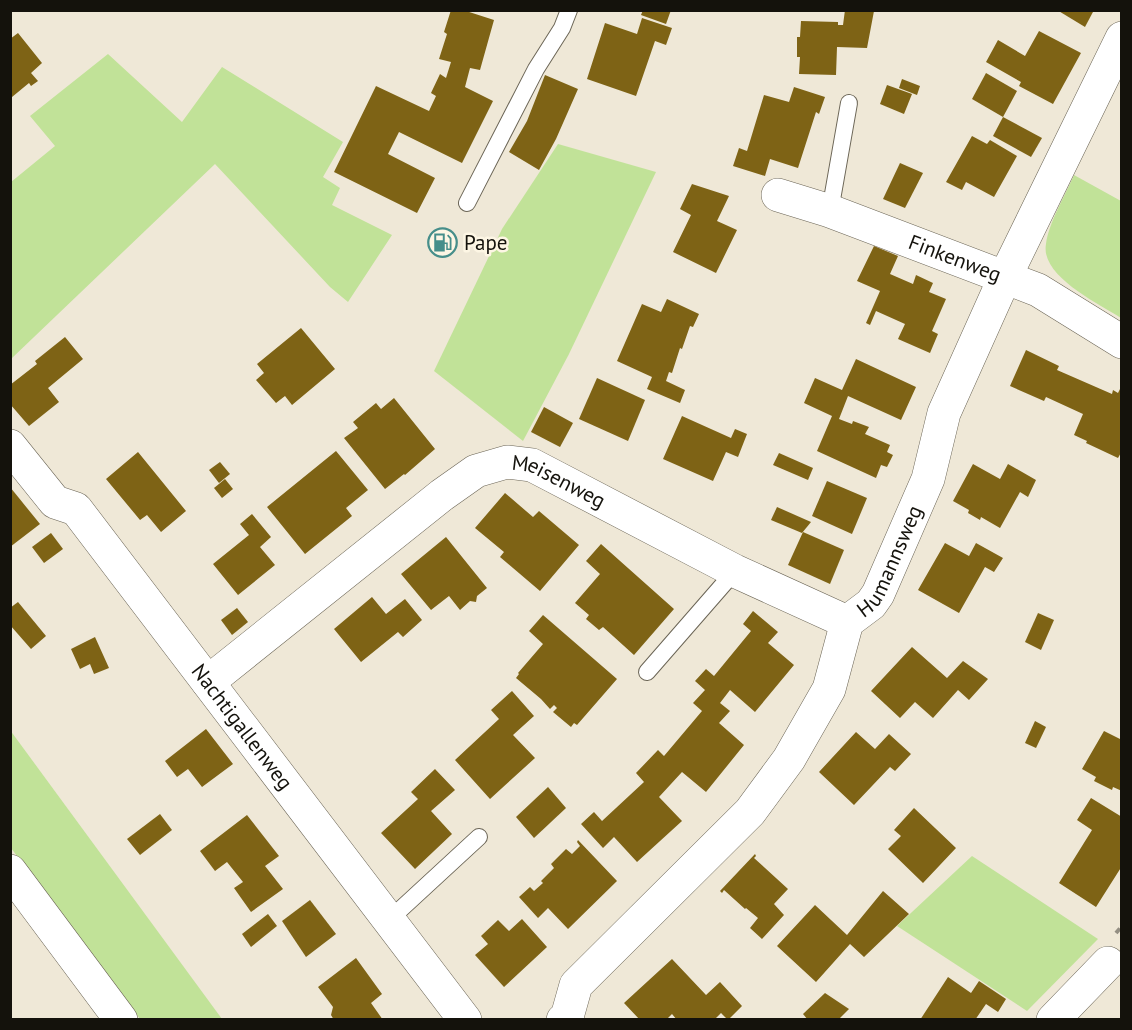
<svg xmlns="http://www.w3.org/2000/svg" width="1132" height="1030" font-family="'PT Sans',sans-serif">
<rect width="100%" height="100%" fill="#efe8d7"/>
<g fill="#c1e298">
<polygon points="108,54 182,122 222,67 343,142 323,177 340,188 332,205 392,235 348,302 330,287 215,164 11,359 11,182 55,146 30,116"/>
<polygon points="558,144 656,172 569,354 523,441 434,371 502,229"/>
<path d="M1074,175L1121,201V318C1098,303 1040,276 1046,244C1049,222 1065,196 1074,175Z"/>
<polygon points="10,730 222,1019 140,1019 11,848"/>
<polygon points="972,856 1098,939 1027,1011 897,926"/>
</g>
<g fill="#7e6315">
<polygon points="451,10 463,10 494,20 480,70 470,68 465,87 493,101 462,163 399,132 388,154 435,178 417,213 334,172 376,86 429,111 436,96 431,93 440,74 446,78 451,62 439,59 447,34 444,32"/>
<polygon points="643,10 671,10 666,24 641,15"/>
<polygon points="845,10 874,11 867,48 837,47 836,75 799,74 800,57 797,57 797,37 800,37 801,21 838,22 838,25 843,25"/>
<polygon points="1057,10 1094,10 1085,27"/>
<polygon points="642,18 672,28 666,45 655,41 636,96 587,79 605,23 637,34"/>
<polygon points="1039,31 1081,53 1053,104 1019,86 1021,82 986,62 998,40 1025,56"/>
<polygon points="18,33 42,63 31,73 38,81 31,86 29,83 12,97 10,39"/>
<polygon points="986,73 1017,91 1003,117 972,99"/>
<polygon points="545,75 578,89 556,139 539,170 509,152 527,121"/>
<polygon points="902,79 920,86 917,95 899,88"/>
<polygon points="887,85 912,94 904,114 880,104"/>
<polygon points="794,87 825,97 819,114 816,112 798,168 770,159 765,176 733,166 739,148 747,151 764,95 789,102"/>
<polygon points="1003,117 1042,138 1031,157 993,136"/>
<polygon points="972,136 987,144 990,140 1017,156 994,197 966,182 962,190 946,182"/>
<polygon points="900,163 923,173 905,208 883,199"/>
<polygon points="692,184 729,196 717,221 737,230 716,273 673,252 691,215 680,209"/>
<polygon points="874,246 898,256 890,274 913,284 916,275 933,283 929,292 946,299 932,331 938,334 930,353 898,339 905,324 876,311 870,325 866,323 880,291 857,281"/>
<polygon points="667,299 699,314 693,327 690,326 682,349 680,348 672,373 669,372 666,381 685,390 680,403 647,389 652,377 617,361 642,304 661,312"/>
<polygon points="301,328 335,369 292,405 285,396 276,403 256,380 264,373 257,364"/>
<polygon points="65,337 83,359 48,388 59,402 29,426 10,404 10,385 37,364 35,361"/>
<polygon points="1026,350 1059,366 1057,370 1112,394 1113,390 1118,393 1122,385 1122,451 1118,458 1086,443 1087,441 1074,435 1083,414 1046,397 1044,401 1010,386"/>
<polygon points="856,359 916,387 901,420 848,396 839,419 852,424 853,421 869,427 865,434 890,445 887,452 893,455 887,467 881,465 876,478 817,451 832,416 804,403 815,378 842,390"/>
<polygon points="597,378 645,400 628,441 579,419"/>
<polygon points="394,398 435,449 405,475 404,474 385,489 344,438 358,428 353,422 376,403 381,409"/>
<polygon points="544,407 573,423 560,447 531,432"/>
<polygon points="682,416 731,438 735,429 747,434 738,457 726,452 713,481 663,459"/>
<polygon points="336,451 368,490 346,508 352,516 305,554 267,507"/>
<polygon points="138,452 186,511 161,532 147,515 140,520 106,479"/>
<polygon points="779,453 813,468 808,480 773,465"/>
<polygon points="220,462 230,474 219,483 209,470"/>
<polygon points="973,464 1000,479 1008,464 1036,480 1028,497 1020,492 1000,528 981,517 980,520 968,513 969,510 953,501"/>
<polygon points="225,479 233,489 222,498 214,488"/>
<polygon points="827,481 867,498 852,534 812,516"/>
<polygon points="10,487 40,524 10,547"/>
<polygon points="505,493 533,517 539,511 579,545 540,591 500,557 504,552 475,528"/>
<polygon points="777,507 811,522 802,533 771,520"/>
<polygon points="252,514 271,537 260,547 275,565 238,595 213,564 249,535 240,524"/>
<polygon points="803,532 844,550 830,584 788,565"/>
<polygon points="51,533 63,549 44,563 32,547"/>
<polygon points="446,537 487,588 477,596 476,602 470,601 460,610 449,596 431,610 401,574"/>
<polygon points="945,543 969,556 976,543 1003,558 994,572 985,567 959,613 918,590"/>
<polygon points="601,544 674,609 634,655 603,627 599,630 586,619 589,615 575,603 600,574 586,561"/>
<polygon points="372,597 386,614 405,599 422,620 403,637 398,632 361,662 334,629"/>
<polygon points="18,602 46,636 31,649 10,625 10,608"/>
<polygon points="237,608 248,622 232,635 221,620"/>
<polygon points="753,611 778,632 768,643 794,665 755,712 730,690 720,703 730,711 719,723 744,745 706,792 682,772 659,797 682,821 637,862 614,837 603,848 581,824 594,812 602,821 644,782 636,773 658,750 664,756 702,711 693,703 705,690 695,681 706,669 714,676 751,631 743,624"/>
<polygon points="1038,613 1054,620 1041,650 1025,642"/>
<polygon points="543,615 617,679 577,725 574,723 571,727 553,712 557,708 554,705 550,709 541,699 516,678 519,674 518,673 543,644 529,631"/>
<polygon points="95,637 109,668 94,674 90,664 80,669 71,649"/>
<polygon points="912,647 947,678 963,661 988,679 969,700 958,690 933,718 915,702 900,718 871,691"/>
<polygon points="512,691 534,716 513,735 535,758 490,799 455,760 499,719 491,710"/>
<polygon points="1035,721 1046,727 1036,748 1025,743"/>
<polygon points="206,729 233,764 202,787 188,769 177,777 165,761"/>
<polygon points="1104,731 1120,739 1122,736 1122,791 1113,787 1112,790 1094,781 1096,777 1082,769"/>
<polygon points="856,732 875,749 889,734 911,754 895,771 890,767 854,805 819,772"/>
<polygon points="435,769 455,790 431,811 452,834 415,869 381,833 418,799 411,792"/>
<polygon points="548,787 566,808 534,838 516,817"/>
<polygon points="1091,798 1122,817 1122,866 1096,907 1059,883 1092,830 1077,820"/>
<polygon points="914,808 956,848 923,883 888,849 901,836 894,830"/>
<polygon points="160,814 172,830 140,855 127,839"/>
<polygon points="247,815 279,856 265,866 283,889 251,912 234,888 243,882 227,862 215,871 200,851"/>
<polygon points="578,840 617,881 568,929 548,908 538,918 519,897 530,887 534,891 543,883 541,881 554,868 551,864 566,849 572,854 580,846 577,842"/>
<polygon points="755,854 756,856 754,858 788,889 774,904 784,915 762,939 750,928 758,918 746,908 745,909 724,890 722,893 720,891"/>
<polygon points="883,891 909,914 864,957 850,944 816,982 777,946 815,905 847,935"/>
<polygon points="310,900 336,934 306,957 282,921"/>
<polygon points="268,914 277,926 251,947 242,934"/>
<polygon points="522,919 547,947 504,987 475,955 488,944 481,936 498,920 509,931"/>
<polygon points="356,958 382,994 371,1003 383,1020 334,1020 331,1015 333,1007 318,987"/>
<polygon points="672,959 706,995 720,982 742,1006 728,1020 721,1013 714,1020 677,1020 672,1014 666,1020 640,1020 624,1003"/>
<polygon points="948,977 971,993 979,981 1006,999 998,1012 986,1004 975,1020 920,1020"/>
<polygon points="825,993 849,1009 838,1020 808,1020 803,1014"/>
</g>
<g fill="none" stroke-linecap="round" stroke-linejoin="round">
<defs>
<g id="service">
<polyline points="467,203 536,69 562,28 569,10"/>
<polyline points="830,211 849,103"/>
<polyline points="647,672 735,571"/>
<polyline points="389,920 479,837"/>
</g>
<g id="minor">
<path id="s1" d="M778,195L830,211L1038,290L1122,342"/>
<path id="s2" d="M10,446L55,502L76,509L465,1020"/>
<path id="s3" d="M208,682L442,495L476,471L507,462L532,465L735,571L847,622"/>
<polyline points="10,871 121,1020"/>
<path id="s4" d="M563,1020L567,1017L576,985L750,812L789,759L829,689L847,622L871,604L878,594L928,479L944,413L1005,277L1122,38"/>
<polyline points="1053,1020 1108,963"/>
</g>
</defs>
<use href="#service" stroke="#6b6556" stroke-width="18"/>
<use href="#minor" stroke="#6b6556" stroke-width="34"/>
<polyline stroke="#948f83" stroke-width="4" stroke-dasharray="6 3" stroke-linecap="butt" points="1116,933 1122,926"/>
<use href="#service" stroke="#fff" stroke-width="16"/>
<use href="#minor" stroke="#fff" stroke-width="33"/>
</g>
<defs>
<symbol id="fuel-ring" viewBox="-11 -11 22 22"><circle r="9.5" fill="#fdf6e4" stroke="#468e8a" stroke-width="1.5"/><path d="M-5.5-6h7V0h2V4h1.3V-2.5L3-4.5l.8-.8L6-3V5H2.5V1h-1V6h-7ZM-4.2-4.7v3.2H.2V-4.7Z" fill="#468e8a"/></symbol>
</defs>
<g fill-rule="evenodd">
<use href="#fuel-ring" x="426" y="226" width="33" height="33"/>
</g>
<g text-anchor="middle" stroke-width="5" stroke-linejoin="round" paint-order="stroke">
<g font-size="21" fill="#14120c" stroke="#fdf6e4" text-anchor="start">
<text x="464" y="250">Pape</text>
</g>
<g font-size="21" fill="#14120c" stroke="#fdf6e4">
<text dy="7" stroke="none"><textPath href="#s1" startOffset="188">Finkenweg</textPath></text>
<text dy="7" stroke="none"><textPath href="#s3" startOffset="429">Meisenweg</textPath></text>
<text dy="7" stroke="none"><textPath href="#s4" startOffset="576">Humannsweg</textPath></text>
<text dy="7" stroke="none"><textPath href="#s2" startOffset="368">Nachtigallenweg</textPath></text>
</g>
</g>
<rect width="1132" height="1030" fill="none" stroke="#14120c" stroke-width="24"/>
</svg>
